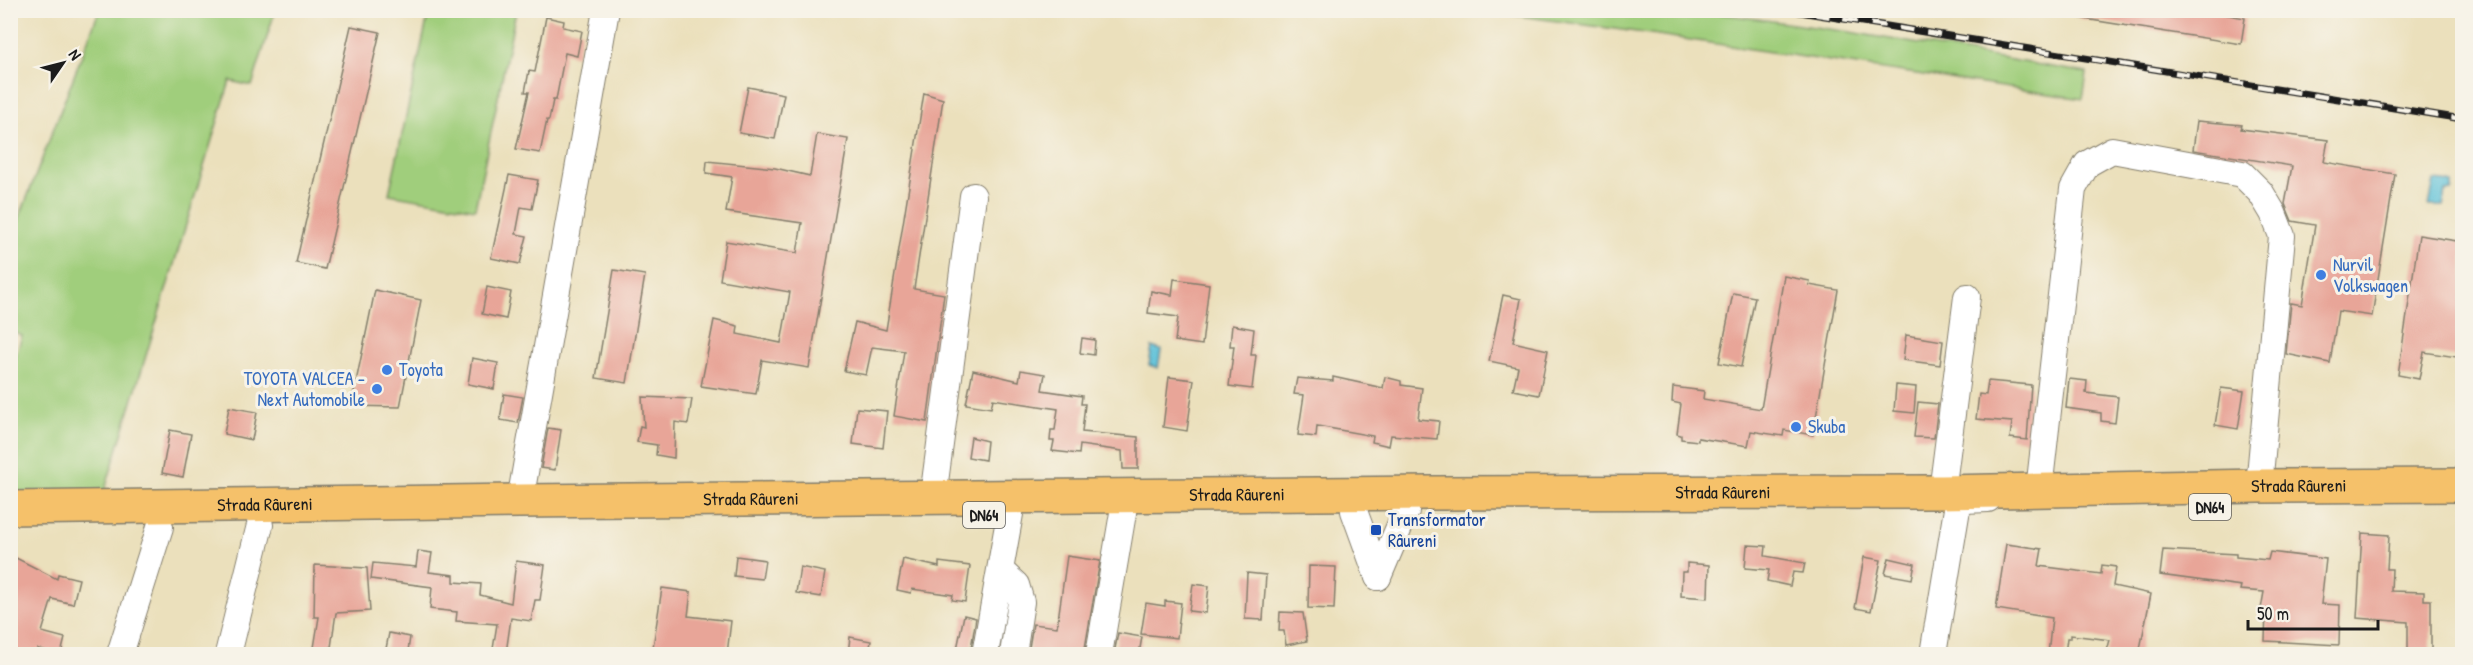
<svg xmlns="http://www.w3.org/2000/svg" width="2473" height="665" font-family="'Patrick Hand',sans-serif">
<rect width="100%" height="100%" fill="#f7f3e8"/>
<filter id="ink" filterUnits="userSpaceOnUse"><feTurbulence type="fractalNoise" baseFrequency=".0167" numOctaves="2"/><feDisplacementMap in="SourceGraphic" scale="12" xChannelSelector="R" yChannelSelector="G"/><feConvolveMatrix kernelMatrix="1 2 1 2 8 2 1 2 1" color-interpolation-filters="sRGB"/></filter>
<filter id="wash" filterUnits="userSpaceOnUse"><feTurbulence type="fractalNoise" baseFrequency=".008" numOctaves="4" result="noise"/><feDisplacementMap in="SourceGraphic" scale="24" xChannelSelector="R" yChannelSelector="G"/><feGaussianBlur stdDeviation="1.35" result="paint"/><feColorMatrix in="noise" values="0 0 0 0 0 0 0 0 0 0 0 0 0 0 0 0 0 1.4 0 .05"/><feComposite in="paint" operator="in"/></filter>
<g filter="url(#wash)">
<rect width="100%" height="100%" fill="#ebe0bc"/>
<g fill="#a0ce7b" stroke="#5e754c" stroke-width="1.5">
<polygon points="99,11 275,11 252,86 230,81 104,493 11,496 11,371 22,336 11,331 10,242"/>
<polygon points="429,11 516,11 475,209 389,194"/>
<polygon points="1456,11 1700,11 1850,32 2087,73 2083,99 1644,33 1491,12"/>
</g>
<g fill="#5cc1d9" stroke="#3c6e7a" stroke-width="1.5">
<polygon points="2434,181 2452,183 2452,191 2446,192 2443,206 2429,206"/>
<polygon points="1152,347 1161,350 1158,368 1149,365"/>
</g>
<g id="blocks">
<g fill="#e8a598">
<polygon points="2080,10 2201,10 2245,18 2241,44 2079,18"/>
<polygon points="546,17 564,21 563,27 582,31 577,56 565,53 556,100 553,100 549,120 547,120 540,153 516,149 529,92 525,92 529,71 535,72"/>
<polygon points="351,26 380,32 325,269 296,263"/>
<polygon points="748,87 784,94 775,139 739,133"/>
<polygon points="924,93 943,99 914,289 944,294 927,422 894,416 904,351 872,347 866,375 844,371 855,322 886,330"/>
<polygon points="2197,121 2242,125 2241,129 2328,140 2324,162 2395,174 2372,316 2338,311 2330,363 2286,354 2291,303 2302,305 2315,225 2292,221 2285,204 2292,166 2193,150"/>
<polygon points="817,134 848,139 809,368 762,360 756,394 701,386 714,320 738,326 737,334 781,343 790,292 720,280 726,241 797,253 802,223 726,212 732,177 706,173 707,161 775,168 810,176"/>
<polygon points="509,175 538,180 532,209 521,207 516,234 527,236 520,264 491,258"/>
<polygon points="2419,235 2463,242 2463,358 2424,352 2419,379 2398,375"/>
<polygon points="614,270 645,275 627,383 596,378"/>
<polygon points="1784,276 1810,281 1809,285 1838,290 1813,435 1784,430 1783,436 1751,431 1748,446 1698,438 1698,441 1681,439 1681,435 1677,434 1681,404 1672,402 1673,387 1704,391 1703,399 1761,409"/>
<polygon points="1174,279 1209,284 1202,345 1175,341 1178,317 1148,313 1151,291 1172,295"/>
<polygon points="487,287 511,292 506,319 482,314"/>
<polygon points="375,290 421,300 400,407 351,406"/>
<polygon points="1733,293 1755,297 1741,367 1719,363"/>
<polygon points="1503,295 1521,299 1513,342 1548,350 1539,395 1513,390 1518,367 1489,361"/>
<polygon points="1232,325 1254,329 1251,355 1256,355 1252,389 1229,386 1234,346 1230,346"/>
<polygon points="1906,335 1943,341 1940,365 1903,360"/>
<polygon points="1082,338 1095,340 1094,355 1080,353"/>
<polygon points="472,358 498,363 494,389 468,384"/>
<polygon points="973,370 1019,381 1021,370 1045,374 1042,390 1082,396 1081,404 1085,404 1082,432 1138,437 1138,469 1123,469 1122,451 1080,445 1079,454 1052,451 1054,441 1050,441 1051,430 1055,430 1058,409 993,399 991,408 966,404"/>
<polygon points="1169,377 1194,380 1187,431 1163,427"/>
<polygon points="1333,377 1383,388 1385,377 1401,381 1401,385 1422,388 1418,419 1439,421 1437,439 1391,435 1389,446 1372,442 1373,436 1317,426 1316,437 1298,435 1304,395 1294,394 1297,378 1333,381"/>
<polygon points="2069,379 2087,381 2086,393 2118,397 2115,423 2101,421 2101,413 2066,408"/>
<polygon points="1988,381 2031,385 2027,440 2010,438 2012,422 1976,419 1979,394 1986,395"/>
<polygon points="1896,385 1916,387 1914,413 1894,411"/>
<polygon points="2221,388 2244,391 2238,429 2215,425"/>
<polygon points="504,394 523,397 518,423 500,420"/>
<polygon points="642,397 692,399 688,424 675,422 674,458 656,455 657,445 637,442 640,426 644,427"/>
<polygon points="1918,402 1938,404 1934,438 1914,437"/>
<polygon points="229,407 257,412 252,440 224,434"/>
<polygon points="857,408 887,411 883,448 853,444"/>
<polygon points="548,428 561,430 555,470 541,468"/>
<polygon points="170,430 191,434 183,477 162,473"/>
<polygon points="971,437 987,441 985,460 968,457"/>
<polygon points="2362,533 2389,535 2387,569 2392,569 2391,591 2424,592 2424,600 2431,600 2431,654 2408,654 2408,622 2357,618"/>
<polygon points="2006,544 2042,549 2039,566 2101,574 2102,565 2116,567 2113,586 2151,594 2139,654 2106,654 2110,640 2071,635 2071,638 2067,638 2065,654 2048,654 2052,618 1996,609"/>
<polygon points="1747,545 1766,546 1765,556 1805,563 1803,573 1793,572 1790,586 1767,581 1769,570 1745,568"/>
<polygon points="2163,550 2236,554 2236,557 2268,560 2270,552 2326,559 2321,604 2340,605 2339,645 2265,641 2266,610 2261,609 2264,592 2240,590 2241,586 2160,575"/>
<polygon points="418,551 432,553 429,572 454,575 454,582 481,584 480,595 511,603 516,561 545,565 540,600 535,600 531,621 511,618 506,653 493,649 497,624 456,621 457,612 430,609 432,587 371,579 373,563 416,567"/>
<polygon points="736,556 765,560 762,579 734,576"/>
<polygon points="1067,556 1100,561 1084,654 1028,654 1033,624 1057,627"/>
<polygon points="1864,557 1881,560 1871,611 1855,608"/>
<polygon points="16,558 57,579 58,574 79,579 73,604 52,599 42,632 65,638 61,654 38,649 37,654 18,654 19,651 10,650 10,569"/>
<polygon points="1889,558 1915,564 1912,579 1885,574"/>
<polygon points="903,559 939,567 939,562 970,566 965,602 952,600 953,595 912,589 911,593 897,590"/>
<polygon points="1687,563 1709,565 1708,598 1681,596 1682,572 1687,572"/>
<polygon points="315,565 367,568 370,611 336,613 330,654 313,654 319,617 314,617"/>
<polygon points="1309,566 1336,567 1334,609 1308,608"/>
<polygon points="800,567 825,572 821,597 796,593"/>
<polygon points="1247,573 1266,575 1263,620 1245,619"/>
<polygon points="1193,584 1209,586 1206,613 1189,611"/>
<polygon points="662,588 691,592 688,616 731,621 727,654 652,654"/>
<polygon points="1165,601 1181,603 1177,638 1141,634 1146,603 1165,606"/>
<polygon points="1280,612 1303,613 1307,641 1286,645 1284,631 1279,631"/>
<polygon points="964,615 976,618 970,654 956,654"/>
<polygon points="389,633 410,637 408,651 405,651 404,654 385,654"/>
<polygon points="1118,633 1142,637 1139,654 1114,654"/>
<polygon points="850,637 871,641 869,654 848,654"/>
</g>
</g>
</g>
<g filter="url(#ink)">
<use href="#blocks" fill-opacity="0" stroke="#847e6c" stroke-width="1.5"/>
<g fill="none" stroke-linecap="round" stroke-linejoin="round">
<defs>
<g id="minor">
<polyline points="2039,490 2073,189 2087,164 2112,150 2242,174 2261,193 2273,213 2282,236 2259,486"/>
<polyline points="1942,492 1967,297"/>
<polyline points="933,497 973,196"/>
<polyline points="520,501 606,10"/>
<polyline points="1354,511 1378,577"/>
<polyline points="1001,571 1016,585 1021,602 1013,654"/>
<polyline points="1378,577 1406,511"/>
<polyline points="120,654 160,527"/>
<polyline points="228,654 260,525"/>
<polyline points="985,654 1010,514"/>
<polyline points="1099,654 1123,513"/>
<polyline points="1933,654 1957,509 1964,500 1988,499"/>
</g>
<g id="major">
<path id="s1" d="M10,508L520,501L1430,493L1942,492L2259,486L2462,485"/>
</g>
</defs>
<use href="#minor" stroke="#847e6c" stroke-width="28"/>
<use href="#major" stroke="#847e6c" stroke-width="36"/>
<use href="#minor" stroke="#fff" stroke-width="26"/>
<use href="#major" stroke="#f5c16b" stroke-width="33"/>
<defs>
<polyline id="rail" points="1788,10 2462,119"/>
</defs>
<use href="#rail" stroke="#1c1c1c" stroke-width="7"/>
<use href="#rail" stroke="#f7f3e8" stroke-width="4.5" stroke-dasharray="14" stroke-linecap="butt"/>
</g>
</g>
<g fill="#3f7fe0" stroke="#f7f3e8" stroke-width="2">
<circle cx="2321" cy="275" r="6"/>
<circle cx="387" cy="370" r="6"/>
<circle cx="377" cy="389" r="6"/>
<circle cx="1796" cy="427" r="6"/>
</g>
<rect fill="#1a4fb4" stroke="#f7f3e8" stroke-width="2" x="1370" y="524" width="12" height="12" rx="3"/>
<g text-anchor="middle" stroke-width="6" stroke-linejoin="round" paint-order="stroke">
<g fill="#f7f3e8" stroke="#5e5c59" stroke-width="1.5">
<rect x="2189" y="494" width="42" height="26" rx="4.5"/>
<rect x="963" y="502" width="42" height="26" rx="4.5"/>
</g>
<g font-size="16" font-weight="bold" fill="#1c1c1c">
<text x="2210" y="513">DN64</text>
<text x="984" y="521">DN64</text>
</g>
<g font-size="18" fill="#366cbe" stroke="#f7f3e8" text-anchor="start">
<text x="2333" y="271">Nurvil<tspan x="2333" dy="21">Volkswagen</tspan></text>
<text x="399" y="376">Toyota</text>
<text x="365" y="385" text-anchor="end">TOYOTA VALCEA -<tspan x="365" dy="21">Next Automobile</tspan></text>
<text x="1808" y="433">Skuba</text>
</g>
<g font-size="18" fill="#1c1c1c" stroke="#f7f3e8">
<text dy="6" stroke="none"><textPath href="#s1" startOffset="2289">Strada Râureni</textPath></text>
<text dy="6" stroke="none"><textPath href="#s1" startOffset="1713">Strada Râureni</textPath></text>
<text dy="6" stroke="none"><textPath href="#s1" startOffset="1227">Strada Râureni</textPath></text>
<text dy="6" stroke="none"><textPath href="#s1" startOffset="741">Strada Râureni</textPath></text>
<text dy="6" stroke="none"><textPath href="#s1" startOffset="255">Strada Râureni</textPath></text>
</g>
<g font-size="18" fill="#164399" stroke="#f7f3e8" text-anchor="start">
<text x="1388" y="526">Transformator<tspan x="1388" dy="21">Râureni</tspan></text>
</g>
</g>
<rect width="2473" height="665" fill="none" stroke="#f7f3e8" stroke-width="36"/>
<g transform="translate(63 63) rotate(55)" stroke="#f7f3e8" stroke-width="4.5" paint-order="stroke">
<path d="M0-4.5L10 22L0 15L-10 22Z" fill="#1c1c1c"/>
<text y="-9" font-size="16" font-weight="bold" text-anchor="middle" fill="#1c1c1c">N</text>
</g>
<path d="M2248 620v9h130v-9" fill="none" stroke="#1c1c1c" stroke-width="3"/>
<text x="2257" y="620" font-size="18" fill="#1c1c1c" stroke="#f7f3e8" stroke-width="4.5" paint-order="stroke">50 m</text>
</svg>
